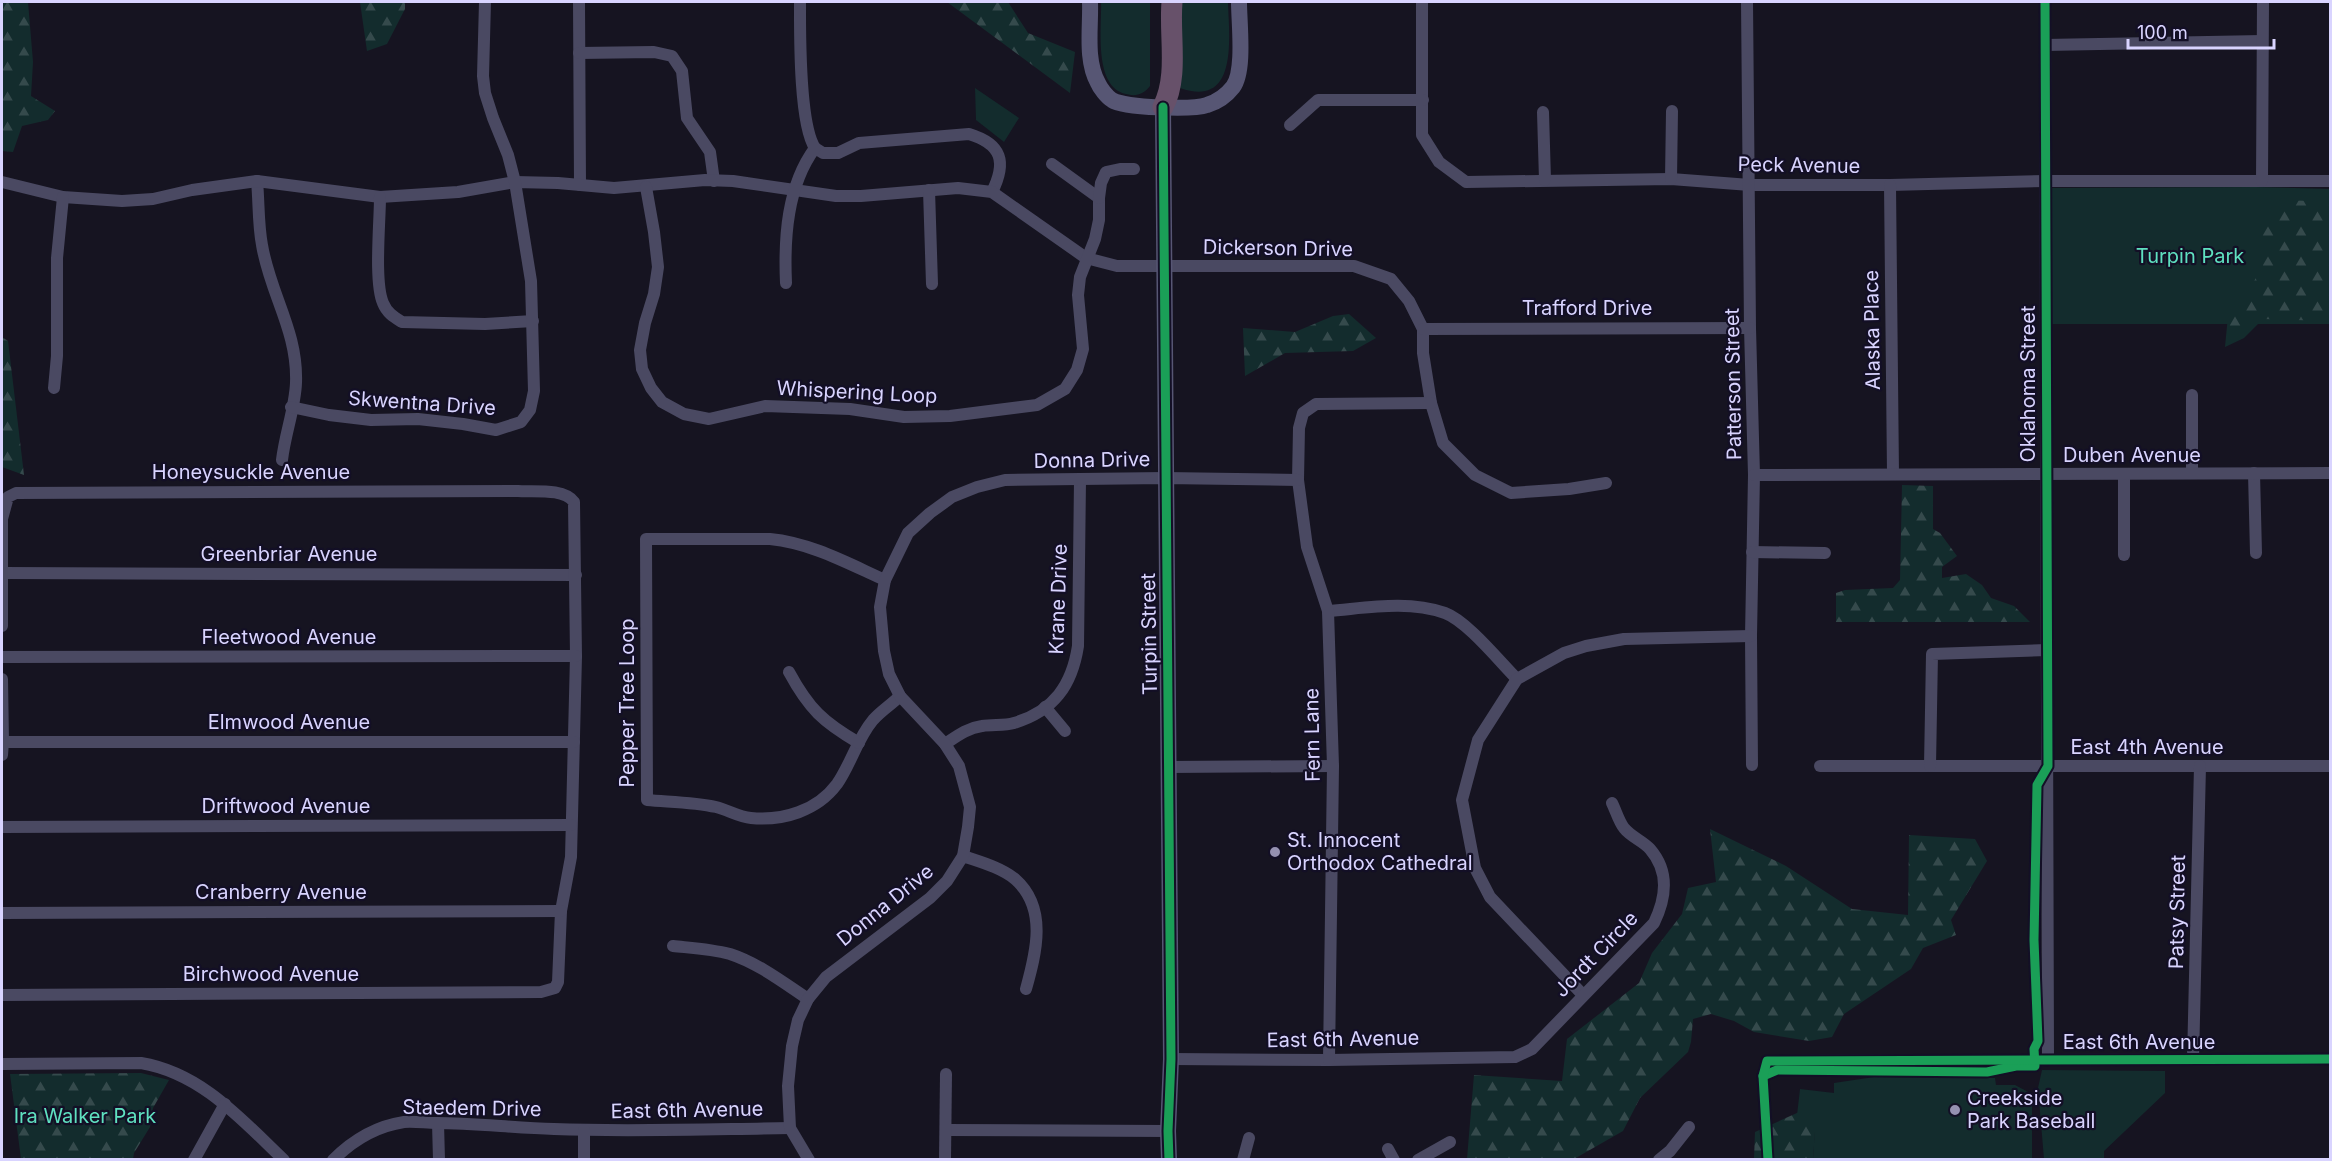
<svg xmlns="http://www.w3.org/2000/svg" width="2332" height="1161" font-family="Inter,sans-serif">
<defs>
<pattern id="forest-firs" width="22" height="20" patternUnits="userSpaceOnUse" patternTransform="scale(1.5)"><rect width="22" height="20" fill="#132c2d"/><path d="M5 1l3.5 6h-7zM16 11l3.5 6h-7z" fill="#354a4c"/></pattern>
</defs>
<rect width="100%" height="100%" fill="#161421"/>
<g fill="#132c2d">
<path d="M1101,2H1150V86C1144,94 1136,97 1126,94C1093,87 1102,26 1101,2Z"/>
<path d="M1180,2H1228C1229,36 1239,109 1180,88Z"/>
<polygon points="975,88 1019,118 1004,142 976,120"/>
<polygon points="2256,187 2330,189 2330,324 2050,324 2050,188"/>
<polygon points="2042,1070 2165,1071 2165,1093 2104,1151 2104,1159 2044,1159 2038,1088"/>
<polygon points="1874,1077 1995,1078 1996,1085 2015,1085 2032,1094 2032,1159 1813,1159 1815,1127 1796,1124 1800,1089 1834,1093 1834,1083"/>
</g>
<g fill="url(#forest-firs)">
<polygon points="2,2 28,2 33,62 31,96 55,111 48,120 22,126 13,152 2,151"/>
<polygon points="360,2 405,2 405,9 387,44 367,51"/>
<polygon points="947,2 1008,2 1028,33 1075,52 1070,93"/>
<path d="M2330,192V321L2263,319L2244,338L2225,347L2229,306L2247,294L2263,265C2256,229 2254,228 2279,200L2311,201L2313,194Z"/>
<polygon points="1349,314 1376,338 1353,351 1285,353 1245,376 1243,328 1295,332 1333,316"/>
<polygon points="2,337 8,341 24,475 2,467"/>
<polygon points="1902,485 1933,486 1933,529 1940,533 1957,556 1942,567 1942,578 1966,574 1982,585 1991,598 2014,606 2030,622 1836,622 1836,593 1845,590 1893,588 1900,580"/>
<polygon points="1710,829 1786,866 1852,909 1908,915 1909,835 1975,839 1987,861 1951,920 1956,935 1923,948 1911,969 1844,1014 1832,1037 1809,1041 1754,1032 1734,1021 1711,1014 1693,1019 1691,1042 1688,1052 1640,1098 1623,1131 1574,1159 1467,1159 1474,1075 1562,1081 1567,1039 1639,983 1652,953 1682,914 1688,888 1716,882"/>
<polygon points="141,1073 169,1080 153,1108 150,1127 134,1153 133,1159 21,1159 10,1074"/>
<polygon points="1817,1104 1813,1159 1754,1159 1755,1132"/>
</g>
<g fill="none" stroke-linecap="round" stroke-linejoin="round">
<g stroke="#4a4962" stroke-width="12">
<polyline points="579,2 580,185"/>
<polyline points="1422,2 1422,135 1439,162 1466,182 1671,179 1750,185 1890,185 2046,181 2330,181"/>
<polyline points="1747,2 1750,328 1754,475 1751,636 1752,765"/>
<polyline points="2045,2 2048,1060"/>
<polyline points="2045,45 2262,41"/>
<polyline points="579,53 654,52 672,56 682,71 687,118 710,152 714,181"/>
<polyline points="1543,112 1545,180"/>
<polyline points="1290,125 1318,100 1423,100"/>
<path d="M815,148L823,153H838L859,143L969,134C1002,144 1007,162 992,192"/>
<polyline points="1671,179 1672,111"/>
<path d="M257,181C259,202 258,224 262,245C270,294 298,331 296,383C295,408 285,434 282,460"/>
<polyline points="2262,181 2263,2"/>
<polyline points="2,182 63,197 122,201 153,199 192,190 257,181 380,197 458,192 515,182 558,183 614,188 705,180 733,181 836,196 861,196 958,188 992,192 1086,258 1117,266 1354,266 1391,279 1409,301 1423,329 1423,353 1431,403 1443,443 1475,475 1511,493 1569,489 1606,483"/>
<polyline points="1890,185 1893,474"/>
<polyline points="646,187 654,232 658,267 654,294 645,323 640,350 642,369 651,388 662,402 684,414 709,419 765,406 850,409 904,417 950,416 1037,405 1065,389 1077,370 1083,349 1078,295 1080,277 1095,239 1099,220 1099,198 1052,164"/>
<polyline points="929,190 932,284"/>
<path d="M380,197C380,222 374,282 383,303C387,313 394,317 402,322L485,324L533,321"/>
<polyline points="1099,198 1101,183 1106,172 1120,169 1134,169"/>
<path d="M786,283C784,238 787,186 815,148C799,124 800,33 800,2"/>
<polyline points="1423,329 1750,328"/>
<polyline points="54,388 57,356 57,258 63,197"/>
<polyline points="2192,395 2192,473"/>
<polyline points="291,407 329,415 371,420 418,419 463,424 496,430 521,422 530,410 534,391 531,281 515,182 508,155 493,118 485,93 483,76 485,2"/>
<polyline points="2254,473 2256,553"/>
<polyline points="2124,474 2124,555"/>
<polyline points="1754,475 2330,473"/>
<polyline points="1752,552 1825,553"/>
<polyline points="3,573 576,575"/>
<path d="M885,580C847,563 811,543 770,539H646L647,800C670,802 694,802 716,807C728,810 739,817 751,818C783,821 817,811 837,784C851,764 857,739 873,720C881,711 892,704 900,696"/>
<path d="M1328,611C1367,608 1407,600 1445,613C1467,621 1500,662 1517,679"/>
<path d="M2,626V519L8,497L16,493L518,491C534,492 564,488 574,502L576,656L571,857L561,911L558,982L555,988L541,992L2,995"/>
<polyline points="2,657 576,656"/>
<path d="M789,672C809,709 823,722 859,743"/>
<polyline points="2,679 3,742 2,755"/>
<polyline points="1045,707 1065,731"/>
<polyline points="3,742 574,742"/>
<path d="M945,744C957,736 967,728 982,726C992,724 1004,726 1014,723C1054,711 1072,685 1078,646L1080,480"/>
<polyline points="1820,766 2330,766"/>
<polyline points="1930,766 1932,654 2047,650"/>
<polyline points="1168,767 1333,766"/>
<polyline points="2,827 571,825"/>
<path d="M963,856C980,862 1000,867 1015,879C1048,908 1036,953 1026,989"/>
<polyline points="2,913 561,911"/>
<path d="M673,946C692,948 711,949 730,954C758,963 784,983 808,999"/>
<polyline points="1583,995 1490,897 1475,868 1462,800 1478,740 1517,679 1564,653 1586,646 1624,639 1751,636"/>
<path d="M1171,1059L1329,1060L1515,1057L1532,1049L1654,923C1666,898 1670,872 1650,849C1643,841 1631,837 1624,828C1619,822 1616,811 1612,803"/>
<polyline points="1329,1060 1333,766 1328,611 1307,547 1298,480 1299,428 1303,413 1316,404 1431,403"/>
<polyline points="2193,1060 2200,766"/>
<polyline points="1767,1061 2330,1059"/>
<path d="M2,1064L141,1063C201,1073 241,1119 284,1160"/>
<polyline points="438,1123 439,1160"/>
<polyline points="946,1130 1168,1131"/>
<polyline points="1388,1149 1394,1160"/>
<polyline points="194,1160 225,1104"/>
<path d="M333,1160C352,1141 377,1126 404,1122C414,1121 426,1123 436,1123C475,1123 514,1128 554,1129C632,1132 712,1129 790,1128"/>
<polyline points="584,1160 584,1130"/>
<polyline points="809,1160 790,1128 788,1086 792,1046 798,1020 808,999 826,977 930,898 947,881 963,856 968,827 970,807 959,766 945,744 900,696 889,674 884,651 880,607 885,580 908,533 930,513 952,497 977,487 1005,480 1165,478 1298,480"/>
<polyline points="945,1160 946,1074"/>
<polyline points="1243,1160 1249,1138"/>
<polyline points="1418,1160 1450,1142"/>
<polyline points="1659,1160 1670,1151 1689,1127"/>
</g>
<g stroke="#575674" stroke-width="16">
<path d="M1090,2C1091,27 1085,60 1098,83C1100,88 1107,97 1112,100C1124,108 1193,110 1207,105C1217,102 1226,96 1233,87C1245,71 1239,23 1239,2"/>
<polyline points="1163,107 1171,1059 1168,1131 1169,1160"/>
</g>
<path stroke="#67516a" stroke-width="21" d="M1163,107C1179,76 1169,36 1172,2"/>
<defs>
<g id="cycleway">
<polyline points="1163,107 1171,1059 1168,1131 1169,1160"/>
<polyline points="1763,1076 1777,1070 1987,1072 2016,1066 2035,1066 2034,1049 2038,1041 2034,940 2037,785 2048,766 2045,2"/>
<polyline points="1768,1160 1763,1076 1767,1061 2330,1059"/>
</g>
</defs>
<use href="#cycleway" stroke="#130f26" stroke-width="13"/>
<use href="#cycleway" stroke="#1a9f57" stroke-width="9"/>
</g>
<g fill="#9591b1" stroke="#130f26" stroke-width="2">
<circle cx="1275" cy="852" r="6"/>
<circle cx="1955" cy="1110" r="6"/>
</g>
<g text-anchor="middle" stroke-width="4.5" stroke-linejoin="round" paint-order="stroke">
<g font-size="20" fill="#d9d4ff" stroke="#130f26">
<text transform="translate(1799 165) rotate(1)" y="7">Peck Avenue</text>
<text transform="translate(1278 248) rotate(1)" y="7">Dickerson Drive</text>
<text x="1587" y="315">Trafford Drive</text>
<text transform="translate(1872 330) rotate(-91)" y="7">Alaska Place</text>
<text transform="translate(1733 384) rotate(-91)" y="7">Patterson Street</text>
<text transform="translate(2028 384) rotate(-90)" y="7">Oklahoma Street</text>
<text transform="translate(857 392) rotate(3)" y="7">Whispering Loop</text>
<text transform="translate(422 403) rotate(4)" y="7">Skwentna Drive</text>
<text x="2132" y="462">Duben Avenue</text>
<text transform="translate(1092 460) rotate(-1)" y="7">Donna Drive</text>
<text x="251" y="479">Honeysuckle Avenue</text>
<text x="289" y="561">Greenbriar Avenue</text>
<text transform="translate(1058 599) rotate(-88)" y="7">Krane Drive</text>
<text transform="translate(1149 634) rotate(-91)" y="7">Turpin Street</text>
<text x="289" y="644">Fleetwood Avenue</text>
<text transform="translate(627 703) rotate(-90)" y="7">Pepper Tree Loop</text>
<text x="289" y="729">Elmwood Avenue</text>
<text transform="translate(1312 735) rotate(-91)" y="7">Fern Lane</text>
<text x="2147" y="754">East 4th Avenue</text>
<text x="286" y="813">Driftwood Avenue</text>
<text x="281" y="899">Cranberry Avenue</text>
<text transform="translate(885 905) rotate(-39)" y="7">Donna Drive</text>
<text transform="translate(2177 912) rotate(-89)" y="7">Patsy Street</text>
<text transform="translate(1596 954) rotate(-46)" y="7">Jordt Circle</text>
<text x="271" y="981">Birchwood Avenue</text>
<text transform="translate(1343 1039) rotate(-1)" y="7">East 6th Avenue</text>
<text x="2139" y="1049">East 6th Avenue</text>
<text transform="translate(472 1108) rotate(1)" y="7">Staedem Drive</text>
<text transform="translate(687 1110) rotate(-1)" y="7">East 6th Avenue</text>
</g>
<g font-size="20" fill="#5fe0c0" stroke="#130f26">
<text x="2190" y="263">Turpin Park</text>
<text x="85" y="1123">Ira Walker Park</text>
</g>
<g font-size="20" fill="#d9d4ff" stroke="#130f26" text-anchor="start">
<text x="1287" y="847">St. Innocent<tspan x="1287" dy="23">Orthodox Cathedral</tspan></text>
<text x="1967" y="1105">Creekside<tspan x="1967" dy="23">Park Baseball</tspan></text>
</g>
</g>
<rect width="2332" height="1161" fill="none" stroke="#d9d4ff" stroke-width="6"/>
<path d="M2128 39v9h146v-9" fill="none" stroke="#d9d4ff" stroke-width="3"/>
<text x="2137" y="39" font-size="18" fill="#d9d4ff" stroke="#130f26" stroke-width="4.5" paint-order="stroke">100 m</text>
</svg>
